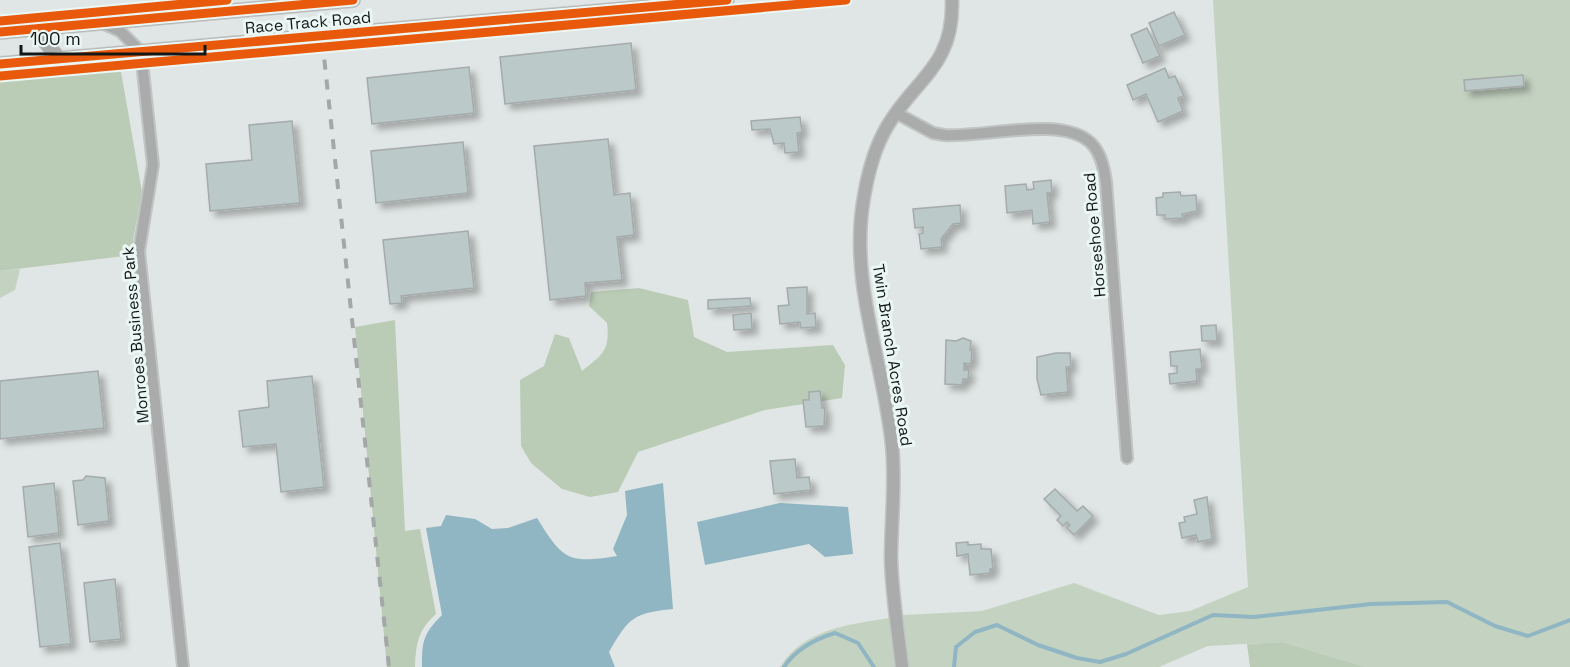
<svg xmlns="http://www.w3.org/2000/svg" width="1570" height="667" font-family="'Space Grotesk',sans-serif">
<defs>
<filter id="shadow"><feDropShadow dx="5.5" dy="5.5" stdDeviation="3" flood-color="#0004"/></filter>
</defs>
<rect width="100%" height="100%" fill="#e0e6e5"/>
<g fill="#c4d3c1">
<polygon points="1213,0 1570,0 1570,667 1366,667 1282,642 1208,646 1159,667 909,667 903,615 982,611 1074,583 1159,615 1190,611 1248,587"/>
<polygon points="20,269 15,290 0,298 0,271"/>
<path d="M889,618L895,667H780C805,628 848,625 889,618Z"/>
</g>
<g fill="#bbccb6">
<polygon points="119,60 142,192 133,240 133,255 0,271 0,71"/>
<path d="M639,288L688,300L694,337L727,352L833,345L845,365L842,398L765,410L638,452L618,492L590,497L562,489L531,463L521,446L520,380L544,366L555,334L569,338L582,371C603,354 610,351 607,323L589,306L591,292Z"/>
<path d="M395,320L405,531L420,529L436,614C418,630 416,643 415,667H387L355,327Z"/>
<polygon points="1282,642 1366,667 1250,667 1247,644"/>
</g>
<g fill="#90b5c3">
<path d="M663,483L673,609C634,613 629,617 609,652L615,667H422C422,641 423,634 442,615L426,528L441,526L446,515L475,519L492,529L508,528L537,518C563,560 568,564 617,556L613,549L627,515L625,491Z"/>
<polygon points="780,503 848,507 853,554 825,557 809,544 705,565 697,522"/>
</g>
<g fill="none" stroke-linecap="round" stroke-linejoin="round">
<g stroke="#90b5c3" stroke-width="4">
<path d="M784,667C796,649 815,639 835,633L858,643L874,667"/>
<polyline points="954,667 956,647 975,632 997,625 1038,645 1077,658 1100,662 1126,654 1213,615 1254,617 1371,604 1447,602 1495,626 1528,636 1570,620"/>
</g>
</g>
<g fill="#bbc9c9" stroke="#a5aaaa" stroke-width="1.5" filter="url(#shadow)">
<polygon points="1174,12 1185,35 1159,46 1149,23"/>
<polygon points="1147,28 1160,56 1143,63 1131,35"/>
<polygon points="631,43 636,90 505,104 500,57"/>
<polygon points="469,67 474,113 372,124 367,78"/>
<polygon points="1165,68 1169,78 1175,76 1184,96 1178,98 1183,111 1158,122 1146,94 1133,100 1127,85"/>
<polygon points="1523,75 1524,86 1465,91 1464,80"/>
<polygon points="800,117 802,132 797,133 799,152 785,153 784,143 774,144 770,129 752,130 751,121"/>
<polygon points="292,121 300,203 210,211 206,164 252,160 249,125"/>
<polygon points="608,139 614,195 630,193 634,235 617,237 622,280 585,283 586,296 550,300 534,146"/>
<polygon points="463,142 468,193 376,203 371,151"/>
<polygon points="1051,180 1052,193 1047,193 1050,222 1033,224 1032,210 1007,213 1005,186 1026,184 1027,190 1034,189 1033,182"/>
<polygon points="1180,192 1181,196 1196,195 1197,211 1182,214 1183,218 1165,219 1165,215 1157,215 1156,198 1163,197 1163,193"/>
<polygon points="960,205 961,223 953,224 941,239 942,247 921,249 919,234 923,233 923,227 915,228 913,209"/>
<polygon points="468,231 474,288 401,296 402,303 390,304 383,240"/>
<polygon points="807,287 807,314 815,313 816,327 801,328 800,322 780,324 778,306 789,305 787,288"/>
<polygon points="750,298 751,306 708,309 708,300"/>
<polygon points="751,313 752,329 734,330 733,315"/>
<polygon points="1216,325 1217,341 1202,341 1201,326"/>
<polygon points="963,338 971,341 970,350 972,350 971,364 964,363 964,370 969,370 968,379 963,379 962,385 945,384 946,340 956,341"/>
<polygon points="1200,349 1202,369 1196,369 1197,381 1170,384 1169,374 1177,373 1177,366 1171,366 1170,352"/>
<polygon points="1056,353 1070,353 1071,367 1066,367 1068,392 1041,395 1037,379 1037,357"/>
<polygon points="98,371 104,428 0,439 0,381"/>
<polygon points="312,376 324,487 281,492 276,444 243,447 239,411 269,407 267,381"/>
<polygon points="820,391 822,408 825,408 824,426 806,427 803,400 809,400 809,392"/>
<polygon points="795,459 797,478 809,477 811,490 774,494 770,461"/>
<polygon points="86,476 105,478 109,521 78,525 73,481 83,480"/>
<polygon points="54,483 59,533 28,537 23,487"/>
<polygon points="1055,489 1077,511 1083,506 1093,516 1074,535 1067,528 1070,525 1067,522 1063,526 1057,520 1061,516 1044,499"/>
<polygon points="1207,497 1212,539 1198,542 1196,535 1182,538 1179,523 1185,522 1184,517 1197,514 1194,500"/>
<polygon points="968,542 968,545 981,544 981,549 991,549 993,569 990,569 990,573 970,575 968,554 957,556 956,543"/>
<polygon points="60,543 71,644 40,647 29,547"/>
<polygon points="115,579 121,639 90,642 84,583"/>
</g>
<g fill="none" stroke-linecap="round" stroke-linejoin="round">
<defs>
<g id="minor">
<polyline points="102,23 120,31 141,52 153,165 139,251 183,667"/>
<path d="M896,113L933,133L944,135C984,138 1061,115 1091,143C1101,153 1104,168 1106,182L1127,458"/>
</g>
<path id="tertiary" d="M902,667C898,631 892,595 891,559C891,521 896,483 892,445C884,364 850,285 863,203C867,176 874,148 888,125C916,78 954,66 952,0"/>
<g id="secondary">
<polyline points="34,28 59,59"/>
<polyline points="0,32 353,0"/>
<polyline points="0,64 727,0"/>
</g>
</defs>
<use href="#minor" stroke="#c0c4c3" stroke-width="14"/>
<use href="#tertiary" stroke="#c0c4c3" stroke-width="15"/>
<use href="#secondary" stroke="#c0c4c3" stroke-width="16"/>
<use href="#minor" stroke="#a9acab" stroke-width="10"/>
<use href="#tertiary" stroke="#a9acab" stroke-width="12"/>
<use href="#secondary" stroke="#a9aaaa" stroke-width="14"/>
<polyline stroke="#a4a7a7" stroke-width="4" stroke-dasharray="10 10" stroke-linecap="butt" points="318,0 389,667"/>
<defs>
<g id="cycleway">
<polyline points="0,21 227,0"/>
<polyline points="0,32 353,0"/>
<polyline points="0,64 727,0"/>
<polyline points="0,76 846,0"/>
</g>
</defs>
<use href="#cycleway" stroke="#ebf7f4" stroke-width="13"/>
<use href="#cycleway" stroke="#e8590c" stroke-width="9"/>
</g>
<g text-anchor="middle" stroke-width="6" stroke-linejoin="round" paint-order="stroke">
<g font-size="16" fill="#131817" stroke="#ebf7f4">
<text transform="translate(308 22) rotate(-5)" y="6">Race Track Road</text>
<text transform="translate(1094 235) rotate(-95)" y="6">Horseshoe Road</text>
<text transform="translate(135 335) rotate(-95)" y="6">Monroes Business Park</text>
<text transform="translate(893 355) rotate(81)" y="6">Twin Branch Acres Road</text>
</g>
</g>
<path d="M21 45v9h184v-9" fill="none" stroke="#131817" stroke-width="3"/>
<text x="30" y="45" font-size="18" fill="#131817" stroke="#ebf7f4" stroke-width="4.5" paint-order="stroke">100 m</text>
</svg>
